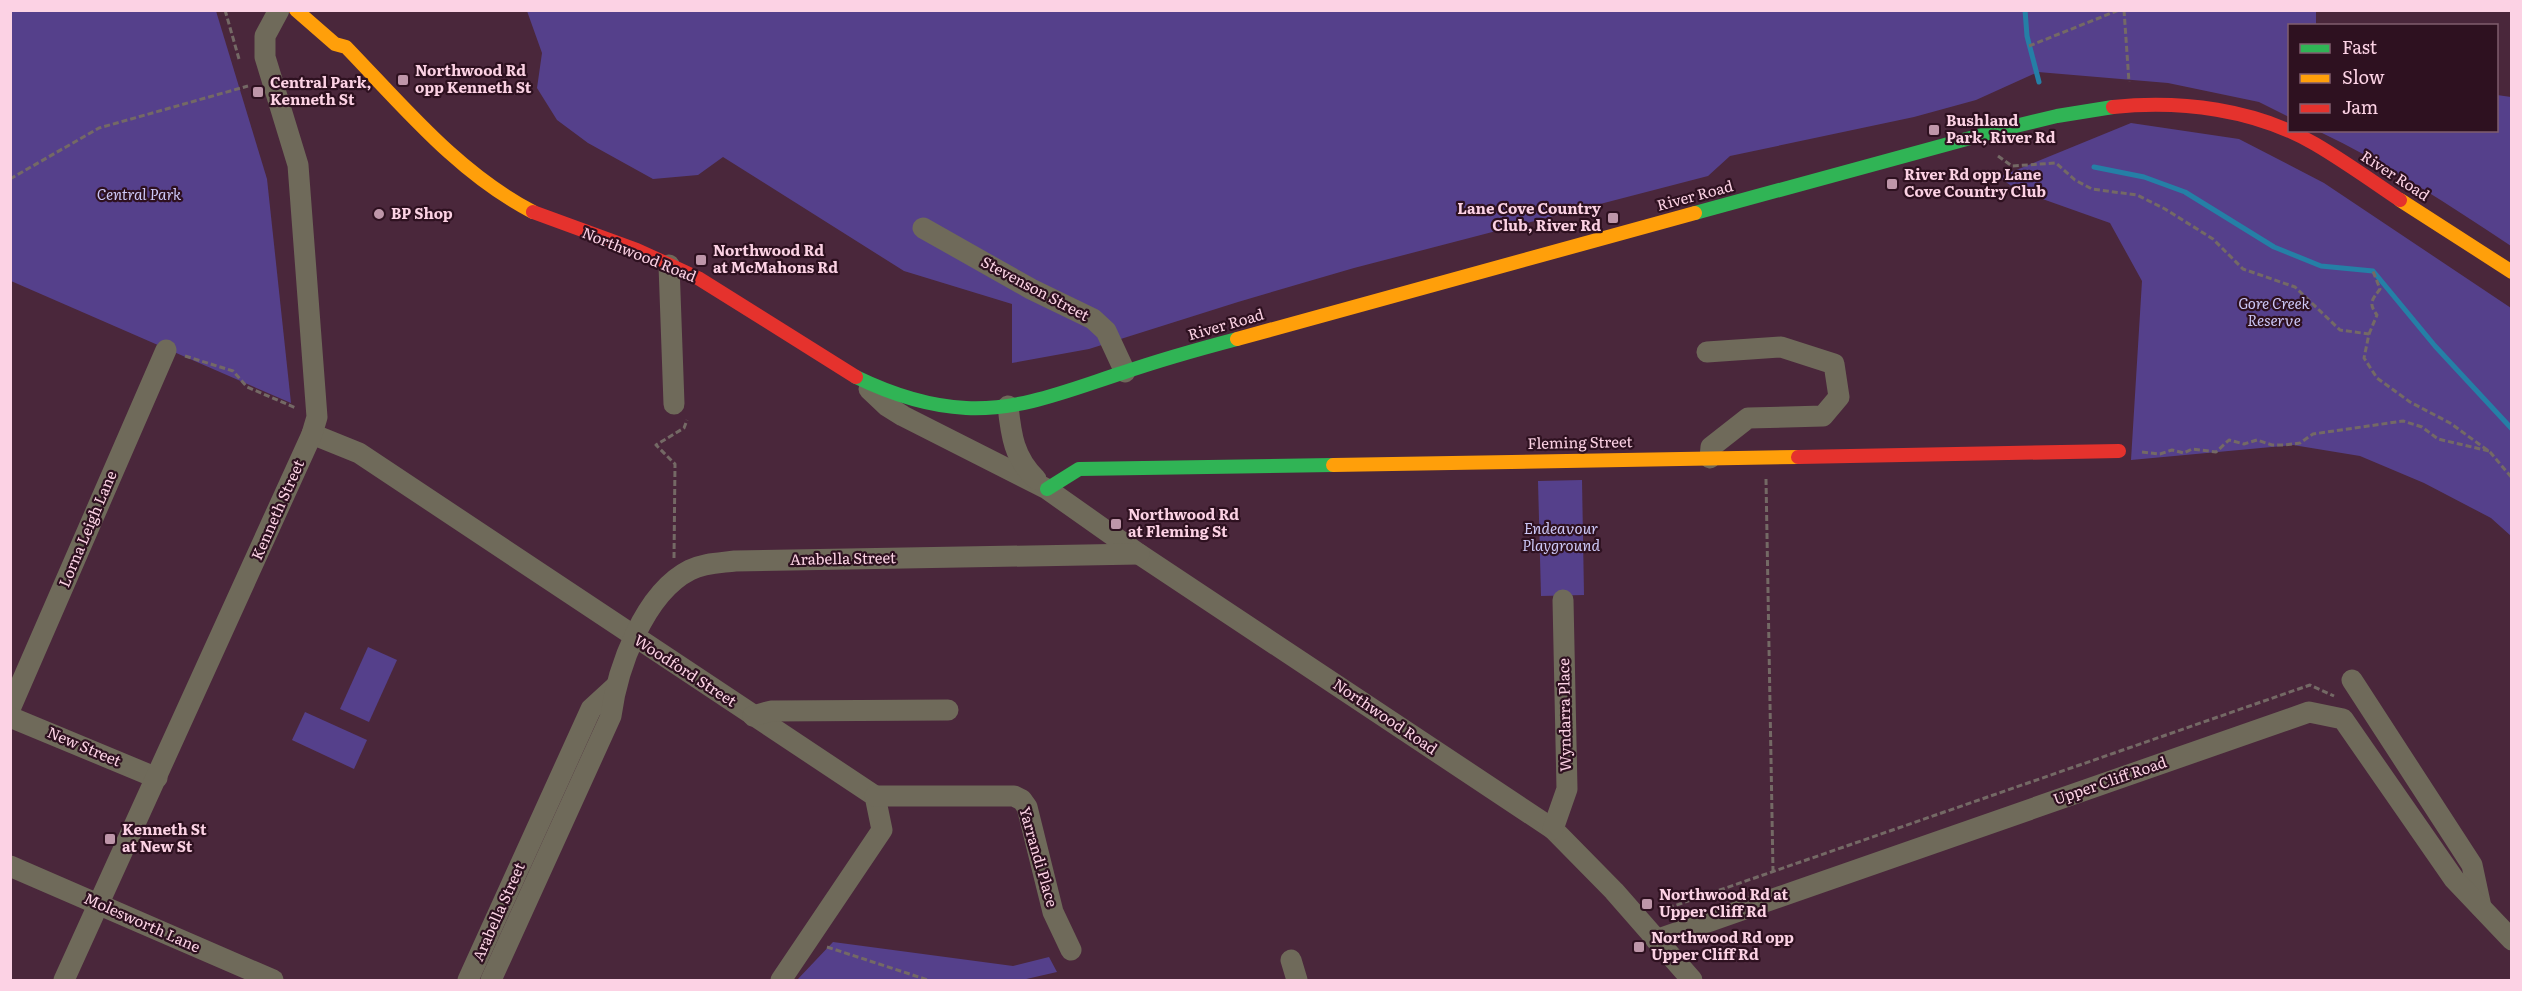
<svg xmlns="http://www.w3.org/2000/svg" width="2522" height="991" font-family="Literata,serif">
<rect width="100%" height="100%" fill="#4a273b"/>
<g fill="#55408b">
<polygon points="2316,10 2316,25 2290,26 2289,117 2259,102 2168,83 2038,72 1976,100 1914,117 1730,156 1708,176 1354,268 1238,302 1089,349 1012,363 1012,304 904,271 723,157 698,175 653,179 588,143 557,120 537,88 542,53 527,11"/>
<polygon points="11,11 216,11 267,179 291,403 11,281"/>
<path d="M2497,95L2511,97V246C2449,205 2386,163 2318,131L2496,130Z"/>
<polygon points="2131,123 2239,139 2324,183 2511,308 2511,536 2491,518 2424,483 2360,456 2293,445 2131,460 2142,281 2110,223 2017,190 1999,177"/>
<polygon points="1582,480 1584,595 1541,596 1538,481"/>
<polygon points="368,647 397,660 369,722 340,709"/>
<polygon points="305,712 367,740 354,769 292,740"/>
<polygon points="833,942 1013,966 1049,957 1057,972 1022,980 797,980"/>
</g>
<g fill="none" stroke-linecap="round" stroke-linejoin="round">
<g stroke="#257fa6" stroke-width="5">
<polyline points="2025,10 2027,36 2039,82"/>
<polyline points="2094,167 2144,177 2185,192 2274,247 2321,266 2373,271 2435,346 2512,429"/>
</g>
<g stroke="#746965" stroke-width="3" stroke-dasharray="6 3" stroke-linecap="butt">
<polyline points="225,10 239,59"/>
<polyline points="2124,10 2129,82"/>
<polyline points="2029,46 2119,10"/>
<polyline points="1998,156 2012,166 2056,163 2075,180 2092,189 2137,195 2165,209 2213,239 2243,269 2295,287 2340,330 2369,334 2364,358 2377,378 2410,402 2450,423 2490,452 2512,478"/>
<polyline points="10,179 99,128 248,86"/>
<path d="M2369,334L2377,315C2368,303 2372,300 2380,289L2373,271"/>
<polyline points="185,356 233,371 247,387 296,408"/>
<polyline points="2142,452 2160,454 2172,450 2184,453 2192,449 2216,452 2229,440 2244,444 2257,440 2272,445 2285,445 2300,443 2313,434 2403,421 2422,427 2438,439 2489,451"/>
<polyline points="1766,479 1773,871"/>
<polyline points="674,558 675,464 656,445 684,428 687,420"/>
<polyline points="1668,908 2310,685 2334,696"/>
<polyline points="827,947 928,980"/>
</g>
<g stroke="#6f6a5a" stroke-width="21">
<polyline points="923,228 1031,289 1093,319 1106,331 1125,372"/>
<polyline points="669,265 674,404"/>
<polyline points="1707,352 1781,347 1834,364 1839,397 1823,416 1748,418 1711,447 1710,458"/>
<polyline points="869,389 887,406 903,416 1047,489 1139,554 1553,829 1614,891 1692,980"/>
<path d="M1008,406C1011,435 1014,458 1036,479"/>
<polyline points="312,434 359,453 875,796 882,830 781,980"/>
<polyline points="2352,680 2472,865 2481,907"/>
<polyline points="10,709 166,350"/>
<polyline points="753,716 771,711 948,710"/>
<polyline points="10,717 157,778"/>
<polyline points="875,796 1014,796 1022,800 1027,807 1053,912 1071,950"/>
<polyline points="1553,829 1567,789 1563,600"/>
<polyline points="10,866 273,980"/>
<polyline points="1656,940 2309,712 2343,719 2454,879 2512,940"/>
<polyline points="1291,960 1297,980"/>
<polyline points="64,980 312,434 317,417 298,165 265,57 265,36 279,10"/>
<polyline points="468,980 591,709 615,687"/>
<path d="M491,980L611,716C617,669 644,593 690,570C704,563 720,563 735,561L1139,554"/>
</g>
<g stroke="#30b455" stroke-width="14">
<polyline points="1695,213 2007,128 2057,116 2113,107"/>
<path d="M856,377C891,394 927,406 966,408C1020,411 1072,389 1122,373C1160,360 1199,349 1237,339"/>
<polyline points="1047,489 1079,469 1333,465"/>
</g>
<g stroke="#ff9f0a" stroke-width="14">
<path d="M296,10L335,44L346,47C404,107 458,173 533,212"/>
<polyline points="2400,200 2512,272"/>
<polyline points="1237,339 1695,213"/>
<polyline points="1333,465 1798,457"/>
</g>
<g stroke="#e5322d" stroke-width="14">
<path d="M2113,107C2181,100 2255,109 2315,144C2344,161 2372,181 2400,200"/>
<polyline points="533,212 637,250 698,278 856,377"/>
<polyline points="1798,457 2119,451"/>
</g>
</g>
<g fill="#be96a9" stroke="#2e1120" stroke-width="2">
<rect x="397" y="74" width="12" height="12" rx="3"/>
<rect x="252" y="86" width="12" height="12" rx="3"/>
<rect x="1928" y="124" width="12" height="12" rx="3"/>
<rect x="1886" y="178" width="12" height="12" rx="3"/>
<circle cx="379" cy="214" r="6"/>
<rect x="1607" y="212" width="12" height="12" rx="3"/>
<rect x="695" y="254" width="12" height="12" rx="3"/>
<rect x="1110" y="518" width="12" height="12" rx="3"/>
<rect x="104" y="833" width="12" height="12" rx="3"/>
<rect x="1641" y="898" width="12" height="12" rx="3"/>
<rect x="1633" y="941" width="12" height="12" rx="3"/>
</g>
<g text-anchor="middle" stroke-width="4.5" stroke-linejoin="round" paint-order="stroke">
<g font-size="15" font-weight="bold" fill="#fcd2e4" stroke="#2e1120" text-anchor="start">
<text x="415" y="76">Northwood Rd<tspan x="415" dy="17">opp Kenneth St</tspan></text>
<text x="270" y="88">Central Park,<tspan x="270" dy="17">Kenneth St</tspan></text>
<text x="1946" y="126">Bushland<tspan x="1946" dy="17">Park, River Rd</tspan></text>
<text x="1904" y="180">River Rd opp Lane<tspan x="1904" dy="17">Cove Country Club</tspan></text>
<text x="1601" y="214" text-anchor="end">Lane Cove Country<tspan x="1601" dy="17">Club, River Rd</tspan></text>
<text x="391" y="219">BP Shop</text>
<text x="713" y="256">Northwood Rd<tspan x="713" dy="17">at McMahons Rd</tspan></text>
<text x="1128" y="520">Northwood Rd<tspan x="1128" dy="17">at Fleming St</tspan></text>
<text x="122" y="835">Kenneth St<tspan x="122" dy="17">at New St</tspan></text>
<text x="1659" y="900">Northwood Rd at<tspan x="1659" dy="17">Upper Cliff Rd</tspan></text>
<text x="1651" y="943">Northwood Rd opp<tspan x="1651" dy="17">Upper Cliff Rd</tspan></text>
</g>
<g font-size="15" fill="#fcd2e4" stroke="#2e1120">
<text transform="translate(2395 176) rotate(33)" y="5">River Road</text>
<text transform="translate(1695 196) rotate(-15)" y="5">River Road</text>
<text transform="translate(639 255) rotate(22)" y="5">Northwood Road</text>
<text transform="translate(1035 289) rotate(28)" y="5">Stevenson Street</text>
<text transform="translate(1226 325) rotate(-16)" y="5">River Road</text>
<text transform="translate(1580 443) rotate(-1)" y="5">Fleming Street</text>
<text transform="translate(278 510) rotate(-66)" y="5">Kenneth Street</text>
<text transform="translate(88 529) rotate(-67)" y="5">Lorna Leigh Lane</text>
<text transform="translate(843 559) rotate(-1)" y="5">Arabella Street</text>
<text transform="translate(685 671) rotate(33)" y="5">Woodford Street</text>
<text transform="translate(1565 715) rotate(-91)" y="5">Wyndarra Place</text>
<text transform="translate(1385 717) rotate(34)" y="5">Northwood Road</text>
<text transform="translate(84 747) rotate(23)" y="5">New Street</text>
<text transform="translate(2110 781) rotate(-19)" y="5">Upper Cliff Road</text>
<text transform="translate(1038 857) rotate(74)" y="5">Yarrandi Place</text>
<text transform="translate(499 912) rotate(-66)" y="5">Arabella Street</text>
<text transform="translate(142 923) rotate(24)" y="5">Molesworth Lane</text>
</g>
<g font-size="15" font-style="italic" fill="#ccc7f6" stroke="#2e1120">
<text x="139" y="200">Central Park</text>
<text x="2274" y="309">Gore Creek<tspan x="2274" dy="17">Reserve</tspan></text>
<text x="1561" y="534">Endeavour<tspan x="1561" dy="17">Playground</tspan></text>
</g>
</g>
<rect width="2522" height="991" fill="none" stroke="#fcd2e4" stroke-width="24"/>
<rect x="2288" y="24" width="210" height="108" fill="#2e1120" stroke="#805e6e" stroke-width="1.5"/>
<rect x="2300" y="44" width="30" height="9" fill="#30b455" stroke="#805e6e" stroke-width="1.5"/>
<text x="2342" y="54" font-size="18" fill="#fcd2e4">Fast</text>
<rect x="2300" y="74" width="30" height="9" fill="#ff9f0a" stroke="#805e6e" stroke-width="1.5"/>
<text x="2342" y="84" font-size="18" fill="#fcd2e4">Slow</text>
<rect x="2300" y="104" width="30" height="9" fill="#e5322d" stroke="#805e6e" stroke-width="1.5"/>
<text x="2342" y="114" font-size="18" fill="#fcd2e4">Jam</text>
</svg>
